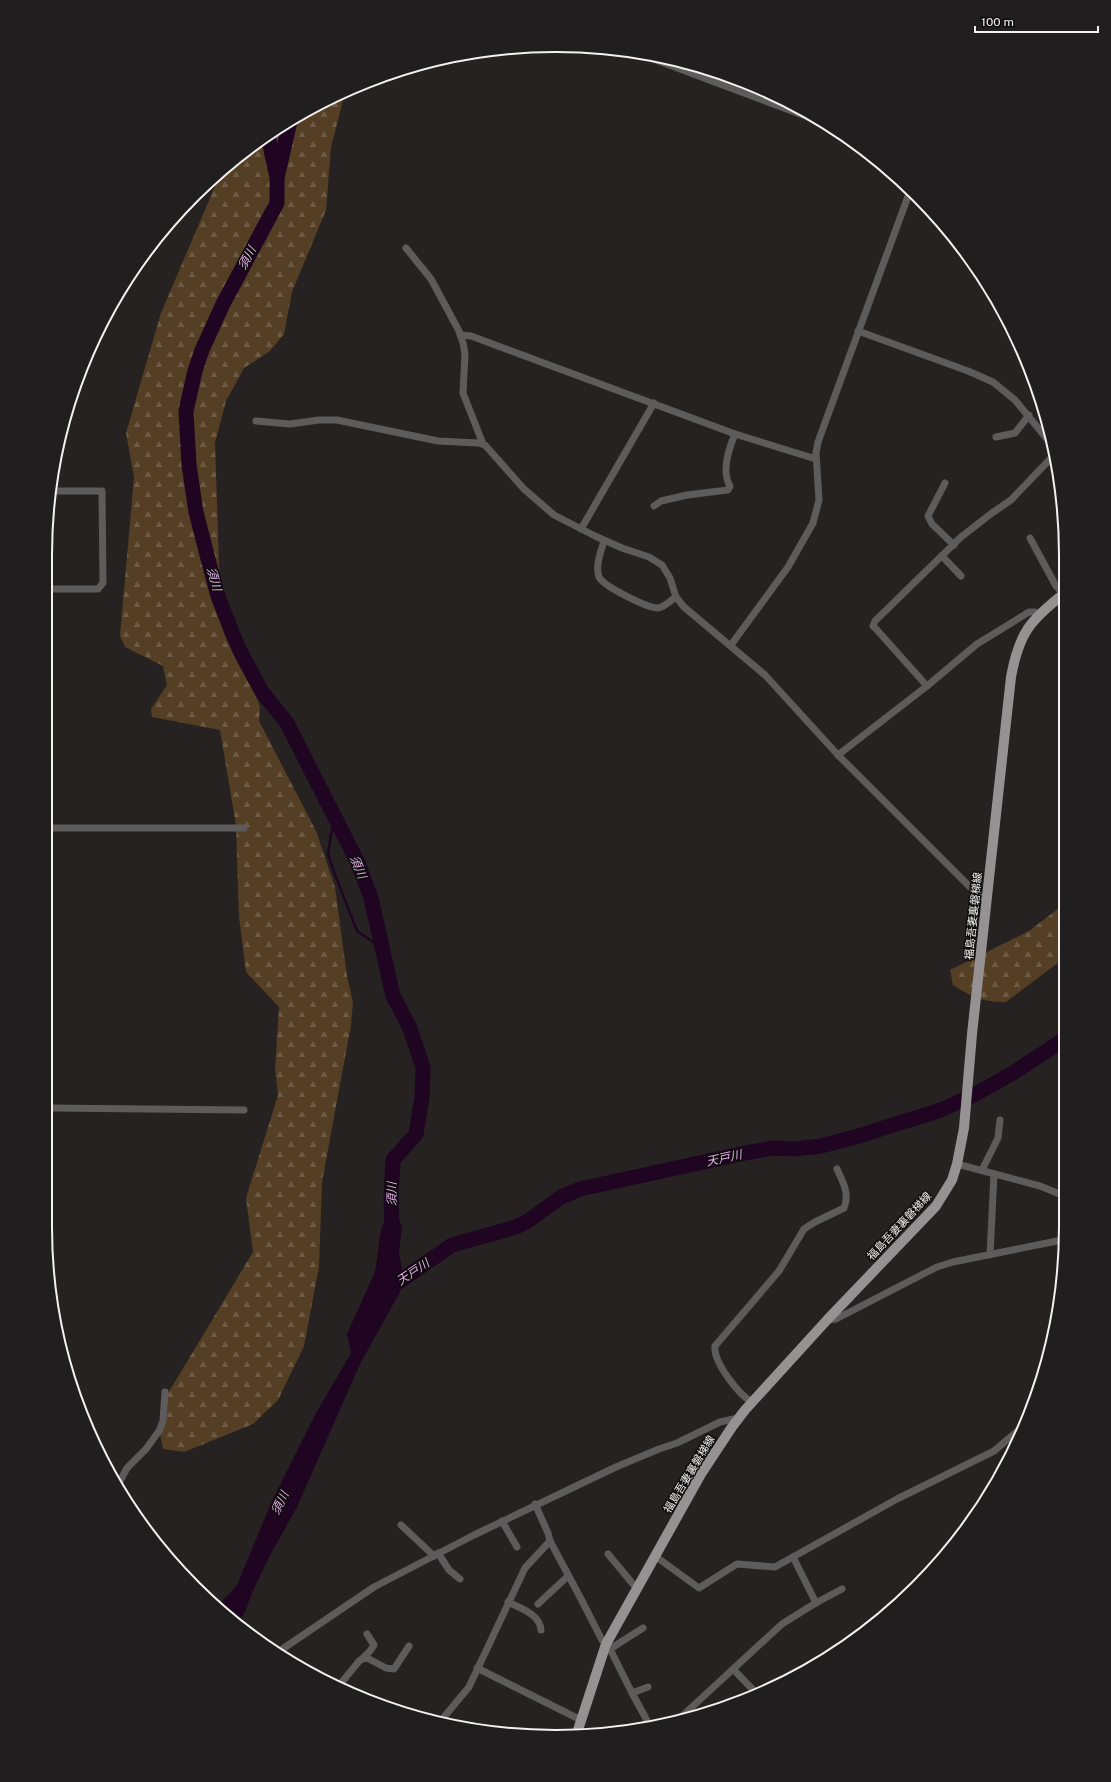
<svg xmlns="http://www.w3.org/2000/svg" width="1111" height="1782" font-family="'Public Sans','Noto Sans JP',sans-serif">
<defs>
<pattern id="forest-firs" width="22" height="20" patternUnits="userSpaceOnUse"><rect width="22" height="20" fill="#543e24"/><path d="M5 1l3.5 6h-7zM16 11l3.5 6h-7z" fill="#6d5a44"/></pattern>
</defs>
<rect width="100%" height="100%" fill="#262222"/>
<g fill="url(#forest-firs)">
<polygon points="345,93 331,147 326,210 292,292 284,334 270,351 244,368 226,401 215,443 220,594 260,707 259,721 316,831 335,887 347,976 353,1002 351,1025 322,1182 319,1267 304,1346 278,1400 253,1424 184,1452 163,1449 160,1434 167,1395 253,1252 246,1198 278,1095 275,1069 279,1007 246,972 239,917 236,825 220,730 152,717 151,709 167,685 163,666 125,647 120,636 134,477 126,433 161,313 222,170 300,114"/>
<path d="M1063,905V959L1006,1002C986,1003 969,996 953,985L950,970L1029,931Z"/>
</g>
<polygon fill="#1f0522" points="393,1201 402,1228 399,1251 402,1270 400,1292 360,1364 297,1507 268,1559 253,1591 244,1614 236,1623 219,1605 237,1585 272,1501 316,1413 351,1353 347,1334 375,1272 381,1230"/>
<g fill="none" stroke-linecap="round" stroke-linejoin="round">
<polyline stroke="#1f0522" stroke-width="2.5" points="334,816 328,854 334,872 357,931 382,948"/>
<g stroke="#1f0522" stroke-width="15">
<polyline points="290,121 277,178 277,203 223,304 202,350 195,371 186,411 189,465 196,512 207,555 218,596 233,635 241,653 262,692 287,723 358,863 371,898 393,996 409,1026 423,1067 422,1097 416,1134 393,1160 391,1196 392,1226"/>
<polyline points="268,136 276,173"/>
<polyline points="390,1288 452,1245 516,1227 528,1221 561,1197 580,1189 745,1153 773,1148 794,1149 821,1146 855,1137 941,1110 974,1095 1013,1073 1063,1040"/>
</g>
<g stroke="#5d5b5c" stroke-width="7">
<polyline points="640,54 816,120"/>
<polyline points="406,248 431,279 459,331 463,343 465,354 463,393 483,444"/>
<polyline points="858,331 968,371 993,382 1015,400 1052,445"/>
<polyline points="460,335 471,336 735,434 816,459"/>
<polyline points="256,421 290,424 319,420 337,420 438,441 478,443 485,445 524,489 554,515 595,536 622,548 649,557 662,565 670,578 676,597 684,607 765,675 838,755 977,894 987,900"/>
<polyline points="996,437 1015,433 1029,415"/>
<polyline points="945,483 928,516 932,524 954,545"/>
<polyline points="49,491 102,491 103,583 98,589 49,589"/>
<path d="M654,506L661,501L687,495L728,490L730,486C721,471 729,448 735,434"/>
<polyline points="581,529 654,403"/>
<polyline points="1030,538 1056,586 1065,595"/>
<path d="M604,541C601,551 595,566 599,577C603,586 647,608 658,608C665,607 671,600 676,597"/>
<polyline points="942,556 961,576"/>
<polyline points="731,645 788,567 813,523 819,500 816,453 818,442 910,191"/>
<polyline points="927,686 877,630 873,626 875,621 961,537 992,513 1011,500 1054,455"/>
<polyline points="838,755 927,686 977,644 1029,612 1035,612 1039,614"/>
<polyline points="49,828 244,828"/>
<polyline points="49,1108 244,1110"/>
<polyline points="957,1164 1040,1186 1062,1195"/>
<polyline points="982,1170 998,1138 1000,1120"/>
<polyline points="990,1255 994,1174"/>
<polyline points="827,1320 836,1319 937,1267 953,1262 1062,1240"/>
<path d="M752,1402C739,1395 713,1362 715,1346L779,1271L804,1229L815,1222L844,1208C850,1194 843,1182 837,1169"/>
<polyline points="118,1485 127,1468 146,1449 159,1431 163,1421 165,1392"/>
<polyline points="535,1504 548,1533 550,1541 580,1597 602,1640 610,1649 632,1693"/>
<polyline points="502,1521 517,1547"/>
<polyline points="401,1525 434,1556"/>
<polyline points="438,1553 449,1570 460,1579"/>
<polyline points="608,1554 633,1584 638,1588"/>
<polyline points="655,1556 699,1588 737,1564 775,1567 897,1499 994,1451 1026,1424"/>
<polyline points="793,1557 816,1603"/>
<path d="M508,1602C520,1608 540,1614 541,1630"/>
<polyline points="538,1604 568,1576"/>
<polyline points="610,1649 643,1628"/>
<polyline points="278,1652 374,1587 474,1535 616,1467 659,1449 677,1443 720,1422 738,1418"/>
<polyline points="362,1659 370,1651 374,1645 367,1634"/>
<polyline points="477,1668 581,1720"/>
<polyline points="733,1669 757,1694"/>
<polyline points="648,1687 632,1693 650,1726"/>
<polyline points="337,1688 360,1660 367,1658 386,1668 394,1669 409,1646"/>
<polyline points="679,1719 782,1624 814,1604 842,1589"/>
<polyline points="439,1723 469,1687 525,1568 550,1541"/>
</g>
<path stroke="#969294" stroke-width="10" d="M576,1736L606,1644L701,1474L732,1427L745,1410L827,1320L936,1206L952,1180L957,1164L964,1128L972,1034L1011,677C1019,633 1030,620 1065,593"/>
</g>
<g text-anchor="middle" stroke-width="3" stroke-linejoin="round" paint-order="stroke">
<g font-size="11" fill="#f4f1f1" stroke="#0e0c0c">
<text transform="translate(973 916) rotate(-84)" y="4">福島吾妻裏磐梯線</text>
<text transform="translate(899 1226) rotate(-47)" y="4">福島吾妻裏磐梯線</text>
<text transform="translate(689 1474) rotate(-59)" y="4">福島吾妻裏磐梯線</text>
</g>
<g font-size="12" font-style="italic" fill="#e6b1e9" stroke="#0e0c0c">
<text transform="translate(247 258) rotate(-62)" y="4">須川</text>
<text transform="translate(214 579) rotate(75)" y="4">須川</text>
<text transform="translate(358 867) rotate(67)" y="4">須川</text>
<text transform="translate(724 1158) rotate(-12)" y="4">天戸川</text>
<text transform="translate(392 1194) rotate(-90)" y="4">須川</text>
<text transform="translate(413 1272) rotate(-34)" y="4">天戸川</text>
<text transform="translate(280 1503) rotate(-65)" y="4">須川</text>
</g>
</g>
<path d="M0 0H1111V1782H0ZM555 52H556A503 503 0 0 1 1059 555V1227A503 503 0 0 1 556 1730H555A503 503 0 0 1 52 1227V555A503 503 0 0 1 555 52Z" fill="#201e1e" fill-rule="evenodd"/>
<path fill="none" stroke="#f4f1f1" stroke-width="2" d="M555 52H556A503 503 0 0 1 1059 555V1227A503 503 0 0 1 556 1730H555A503 503 0 0 1 52 1227V555A503 503 0 0 1 555 52Z"/>
<path d="M975 26v6h123v-6" fill="none" stroke="#f4f1f1" stroke-width="2"/>
<text x="981" y="26" font-size="12" fill="#f4f1f1" stroke="#0e0c0c" stroke-width="3" paint-order="stroke">100 m</text>
</svg>
